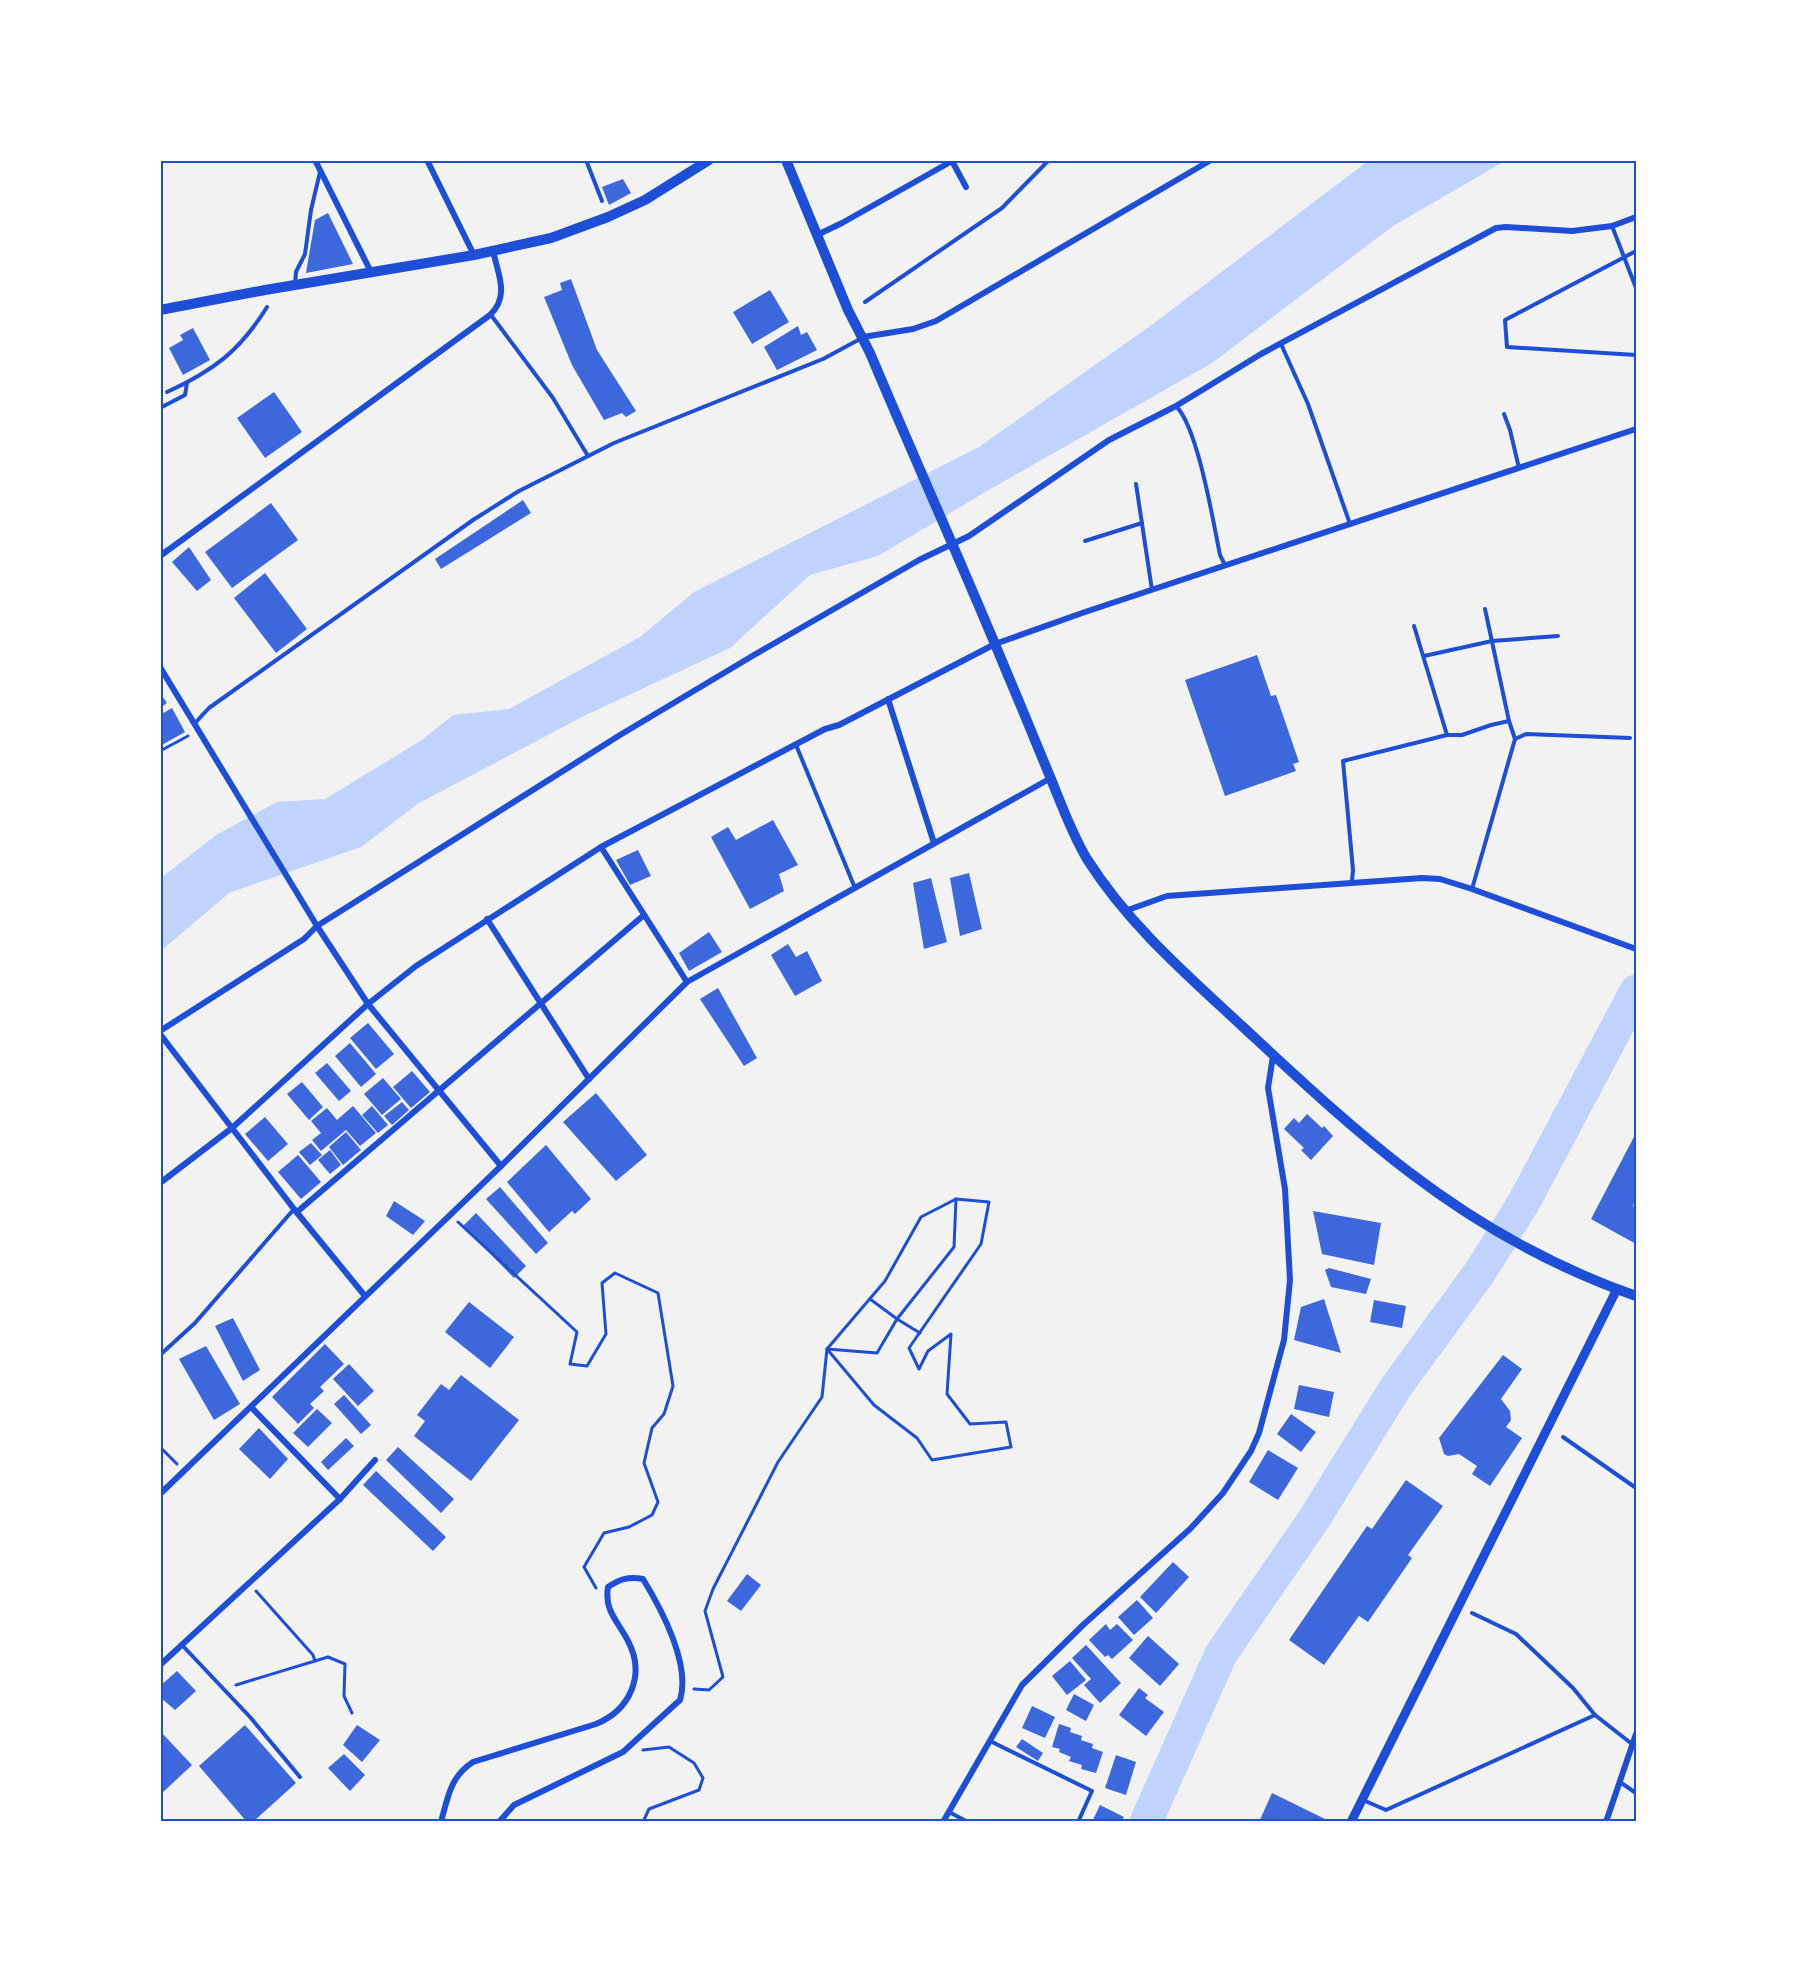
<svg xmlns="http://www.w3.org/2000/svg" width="1797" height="1982" font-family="'Playfair Display',serif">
<rect width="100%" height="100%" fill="#f2f2f2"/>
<polygon fill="#bfd3fe" points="1368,161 1505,161 1393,226 1212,363 987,491 878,556 810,575 730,648 586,715 419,803 361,847 229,893 161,951 161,878 216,835 277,802 325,799 422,740 453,715 509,709 640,637 694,592 979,447 1153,324"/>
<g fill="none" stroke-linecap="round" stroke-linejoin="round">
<polyline stroke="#bfd3fe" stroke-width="33" points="1146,1822 1221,1654 1314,1519 1396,1387 1480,1272 1524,1202 1636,991"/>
</g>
<g fill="#3d67dc">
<polygon points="623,179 631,193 609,205 602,187"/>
<polygon points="328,213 353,264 306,273 315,220"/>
<polygon points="571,279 597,350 636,411 626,417 622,413 604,420 572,365 544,297 562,290 560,283"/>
<polygon points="770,290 789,322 752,344 733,312"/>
<polygon points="798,326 801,335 807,332 817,350 777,370 764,347"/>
<polygon points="193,328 210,360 183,375 169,348 183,340 180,335"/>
<polygon points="274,392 302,432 265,458 237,418"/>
<polygon points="523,500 531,513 441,569 435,559"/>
<polygon points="271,503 298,540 232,588 205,552"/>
<polygon points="189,547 211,580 197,591 172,562"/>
<polygon points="265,573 307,629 276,653 234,598"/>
<polygon points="1257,655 1271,696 1276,695 1299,762 1293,764 1296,771 1225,796 1185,680"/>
<polygon points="160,693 167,703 160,708"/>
<polygon points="172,708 185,732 160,746 160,715"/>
<polygon points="773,820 798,865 779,874 784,891 750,909 711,837 728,827 736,840"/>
<polygon points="638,850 651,876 630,885 616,860"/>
<polygon points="969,873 982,929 960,936 950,878"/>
<polygon points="931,878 947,942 924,949 913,883"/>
<polygon points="709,932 722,952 689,971 679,953"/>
<polygon points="788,944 796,957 807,951 822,981 795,996 771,955"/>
<polygon points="718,988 757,1058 744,1066 700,999"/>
<polygon points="368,1023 394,1054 376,1069 350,1038"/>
<polygon points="350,1043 376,1074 361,1087 335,1056"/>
<polygon points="327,1063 351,1091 339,1101 315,1073"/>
<polygon points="412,1071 430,1092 411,1108 393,1087"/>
<polygon points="383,1078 401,1099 382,1115 364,1094"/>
<polygon points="302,1082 323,1107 309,1120 287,1094"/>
<polygon points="596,1093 647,1155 616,1181 563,1122"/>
<polygon points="402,1102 409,1110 392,1125 384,1116"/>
<polygon points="353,1106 376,1133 360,1146 346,1130 321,1151 312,1140 321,1133 311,1121 327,1108 337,1120"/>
<polygon points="372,1106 388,1125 378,1133 362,1115"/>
<polygon points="1307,1114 1322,1128 1324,1126 1333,1136 1311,1160 1301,1150 1304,1148 1284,1129 1294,1118 1299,1123"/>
<polygon points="265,1117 288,1144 268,1161 245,1134"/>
<polygon points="346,1132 361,1150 343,1165 329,1147"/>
<polygon points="1636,1133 1636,1199 1633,1206 1636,1208 1636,1244 1591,1219"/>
<polygon points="311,1143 322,1155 310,1165 299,1152"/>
<polygon points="546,1145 591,1199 575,1214 572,1211 549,1232 507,1182"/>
<polygon points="330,1150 341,1165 330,1174 318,1160"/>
<polygon points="298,1155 321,1182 301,1199 278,1172"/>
<polygon points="500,1187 548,1243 536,1254 486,1199"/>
<polygon points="394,1201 425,1221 413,1235 386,1216"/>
<polygon points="1313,1211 1381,1223 1374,1265 1322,1254"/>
<polygon points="476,1213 526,1266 514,1278 463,1226"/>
<polygon points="1329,1268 1371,1279 1366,1294 1331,1287 1325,1270"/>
<polygon points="1324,1299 1341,1353 1294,1340 1301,1307"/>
<polygon points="1374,1300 1406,1306 1402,1328 1370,1322"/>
<polygon points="469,1302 514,1337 490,1368 445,1332"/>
<polygon points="233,1318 260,1370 243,1381 215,1326"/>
<polygon points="325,1344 344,1364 320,1387 324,1391 310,1404 314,1408 298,1424 272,1397"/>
<polygon points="206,1346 240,1404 214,1420 179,1359"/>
<polygon points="1503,1355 1522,1369 1501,1399 1510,1411 1511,1420 1506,1427 1522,1438 1490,1486 1472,1474 1477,1466 1459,1454 1448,1456 1444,1454 1439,1438"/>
<polygon points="349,1364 374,1391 358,1406 333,1379"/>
<polygon points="461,1375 519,1420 471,1481 414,1436 425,1421 417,1415 441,1384 449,1390"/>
<polygon points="1299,1385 1334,1392 1329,1417 1294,1409"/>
<polygon points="344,1395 371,1425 361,1434 334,1404"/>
<polygon points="317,1409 332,1423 308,1447 293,1433"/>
<polygon points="1291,1414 1316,1432 1301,1452 1277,1434"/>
<polygon points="259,1428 288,1459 270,1479 239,1449"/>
<polygon points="346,1438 354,1446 328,1470 321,1462"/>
<polygon points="398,1447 454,1499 441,1513 386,1460"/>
<polygon points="1268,1450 1298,1468 1278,1500 1249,1482"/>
<polygon points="376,1471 446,1537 433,1551 363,1485"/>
<polygon points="1406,1480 1443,1506 1408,1555 1412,1558 1368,1622 1359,1616 1324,1665 1289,1640 1367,1526 1372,1529"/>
<polygon points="1173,1562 1189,1577 1156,1613 1140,1597"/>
<polygon points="747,1574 761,1585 741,1611 727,1601"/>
<polygon points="1137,1600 1153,1618 1134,1635 1118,1617"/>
<polygon points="1106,1624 1110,1630 1117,1624 1133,1640 1112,1659 1108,1655 1105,1657 1089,1640"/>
<polygon points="1148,1636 1179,1664 1160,1686 1129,1658"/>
<polygon points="1086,1645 1121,1683 1100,1703 1084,1685 1091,1679 1072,1658"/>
<polygon points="1070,1661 1086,1680 1067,1695 1052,1676"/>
<polygon points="177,1671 196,1691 175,1710 160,1697 160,1686"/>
<polygon points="1139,1688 1148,1695 1145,1698 1164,1712 1146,1736 1119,1715"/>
<polygon points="1074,1694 1094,1705 1086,1721 1066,1710"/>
<polygon points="1032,1706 1055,1717 1045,1738 1022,1728"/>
<polygon points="1059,1724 1071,1728 1070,1732 1082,1736 1081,1740 1093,1744 1092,1748 1103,1752 1096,1773 1081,1769 1082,1765 1069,1761 1071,1757 1059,1752 1060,1749 1052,1747"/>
<polygon points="245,1725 296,1783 253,1822 247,1822 199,1766"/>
<polygon points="357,1725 380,1740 362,1762 343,1745"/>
<polygon points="160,1731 192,1765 160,1795"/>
<polygon points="1022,1739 1043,1753 1038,1761 1016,1747"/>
<polygon points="344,1754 365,1775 350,1791 328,1768"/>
<polygon points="1116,1755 1136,1762 1126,1795 1105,1788"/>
<polygon points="1272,1793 1325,1819 1324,1822 1259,1822"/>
<polygon points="1100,1805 1124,1817 1121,1822 1092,1822"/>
</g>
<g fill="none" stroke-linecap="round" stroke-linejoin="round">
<g stroke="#1d4ed8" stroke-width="3">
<polyline points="160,751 188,736"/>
<polyline points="458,1222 577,1332 570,1364 587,1366 606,1334 602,1283 615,1273 658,1293 673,1386 664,1414 652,1428 644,1463 658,1502 652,1515 629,1527 604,1533 584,1567 596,1588"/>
<polyline points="870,1299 897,1319 954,1247 956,1199"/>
<polyline points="827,1349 877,1353 897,1319 920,1333"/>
<polyline points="160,1447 177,1464"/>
<polyline points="256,1591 313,1655 315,1661"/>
<polyline points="236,1685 328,1657 345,1664 344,1696 352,1713"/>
<polyline points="694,1689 709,1690 723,1677 705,1611 713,1589 778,1462 822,1397 827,1349 885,1281 921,1217 956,1199 989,1202 981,1244 909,1348 919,1369 928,1351 951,1334 947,1394 970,1424 1006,1422 1011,1447 932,1460 917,1438 874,1405 827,1349"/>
<polyline points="643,1750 669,1747 694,1763 703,1778 699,1790 649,1809 643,1822"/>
</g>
<g stroke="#1d4ed8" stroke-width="4">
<polyline points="586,160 602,201"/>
<polyline points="1612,226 1636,288"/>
<polyline points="1636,251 1505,320 1507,347 1636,355"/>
<polyline points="295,284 296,272 305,254 311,210 320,172"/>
<polyline points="865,302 1002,208 1049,160"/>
<polyline points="491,315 553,398 588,456"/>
<polyline points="1281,344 1308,404 1350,524"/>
<path d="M167,392C213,371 240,351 267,307"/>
<path d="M1176,406C1198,428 1213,521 1220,555L1225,565"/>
<polyline points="160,408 185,395 187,383"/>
<polyline points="1504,414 1510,430 1519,468"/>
<polyline points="1136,484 1152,590"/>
<polyline points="1085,541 1142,523"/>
<polyline points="1485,609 1509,721 1515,739"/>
<polyline points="1414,626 1447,735"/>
<polyline points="1424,656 1492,641 1558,636"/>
<polyline points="195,723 209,708 473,520 519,491 614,443 823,359 862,338"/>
<polyline points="796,745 855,888"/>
<polyline points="1352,881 1353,870 1343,761 1447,735 1462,735 1491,725 1509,721"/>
<polyline points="1472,889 1515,739 1526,734 1630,738"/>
<polyline points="160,1355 195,1323 294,1209"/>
<polyline points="1563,1437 1636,1488"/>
<polyline points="1472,1613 1516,1634 1573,1688 1595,1715"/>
<polyline points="182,1645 250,1717 300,1777"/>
<polyline points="990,1741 1092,1791 1078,1822"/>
<polyline points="1620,1782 1636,1793"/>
<polyline points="1363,1800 1386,1810 1595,1715 1632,1744"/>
<polyline points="949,1812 968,1822"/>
</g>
<g stroke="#1d4ed8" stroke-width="6">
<polyline points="315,160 371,272"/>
<polyline points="427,160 474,255"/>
<polyline points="817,235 842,223 952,161 966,187"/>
<polyline points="863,337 913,329 936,321 1211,160"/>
<path d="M160,556L490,315C510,296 498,274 493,251"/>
<polyline points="160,667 317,926 368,1004 501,1166"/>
<polyline points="888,699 934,843"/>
<polyline points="601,847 687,982"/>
<polyline points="1125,911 1167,896 1422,878 1440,879 1472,889 1636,949"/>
<polyline points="487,919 589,1079"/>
<polyline points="160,1031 304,939 317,926 620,735 754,655 919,560 969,536 1109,440 1176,406 1261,354 1496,228 1506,227 1572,231 1612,226 1636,217"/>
<polyline points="160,1034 294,1209 365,1296"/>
<polyline points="160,1183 232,1128 368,1004 416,966 601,847 825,729 839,725 995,644 1085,612 1636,429"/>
<polyline points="297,1212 644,915"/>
<polyline points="251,1407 340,1499"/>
<polyline points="160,1494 501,1166 687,982 1051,778"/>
<polyline points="160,1665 340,1499 375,1460"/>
<path d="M441,1822C448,1797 450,1777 473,1762L596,1724C630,1710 646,1675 628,1641C618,1621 604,1611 608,1587C620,1579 629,1576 643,1579C662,1610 691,1665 680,1700L623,1752L514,1805L499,1822"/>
<polyline points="943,1822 1022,1685 1083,1625 1190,1529 1223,1493 1251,1451 1259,1433 1284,1340 1290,1280 1285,1189 1268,1088 1273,1056"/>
<polyline points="1606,1822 1636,1734"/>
</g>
<polyline stroke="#1d4ed8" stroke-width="9" points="1351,1822 1617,1289"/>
<g stroke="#1d4ed8" stroke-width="10">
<path d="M786,160L848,310L870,353C915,460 963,566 1007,673C1022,708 1036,743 1051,779C1062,806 1072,834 1087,859C1128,924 1186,974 1242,1026C1296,1076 1350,1127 1409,1172C1477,1224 1556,1268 1636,1296"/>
<polyline points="160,310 265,290 474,255 551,238 608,217 645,200 709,160"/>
</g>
</g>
<rect width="1797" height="1982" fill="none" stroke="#ffffff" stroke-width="324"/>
<rect x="162" y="162" width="1473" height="1658" fill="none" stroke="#1d4ed8" stroke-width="2"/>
</svg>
